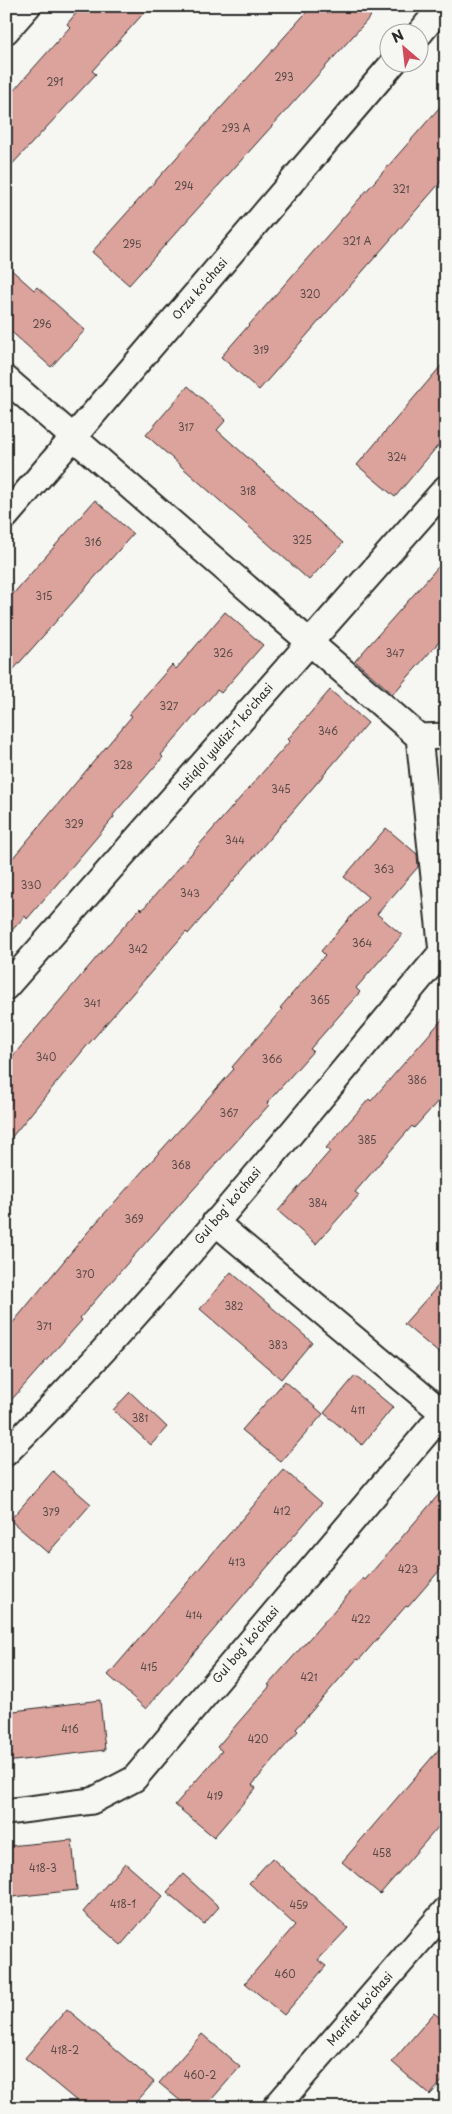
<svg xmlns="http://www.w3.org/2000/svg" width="452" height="2114" font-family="'Playpen Sans',sans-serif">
<rect width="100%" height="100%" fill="#f6f6f2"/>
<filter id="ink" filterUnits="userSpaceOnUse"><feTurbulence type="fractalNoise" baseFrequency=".02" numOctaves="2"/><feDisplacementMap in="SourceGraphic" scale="10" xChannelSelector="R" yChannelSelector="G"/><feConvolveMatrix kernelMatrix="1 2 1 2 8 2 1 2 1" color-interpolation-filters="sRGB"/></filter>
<g filter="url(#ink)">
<g fill="#dca29c" stroke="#2b2b2b">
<polygon points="82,6 150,6 92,71 96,74 6,171 6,99 70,27 67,24"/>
<polygon points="312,6 360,6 371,16 129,285 92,252"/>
<polygon points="446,100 446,176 259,390 221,357"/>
<polygon points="6,265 34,290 37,287 85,330 51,367 6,327"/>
<polygon points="446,360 446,436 395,497 357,465"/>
<polygon points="188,386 226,420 217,430 343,543 309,580 146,435"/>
<polygon points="95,500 133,534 6,678 6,602"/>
<polygon points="446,558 446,634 393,694 355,661"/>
<polygon points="225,612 263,645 221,693 217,690 161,755 163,757 113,815 114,817 69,870 27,919 25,916 6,937 6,866 132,716 129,714 172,665 176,669"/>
<polygon points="330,690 368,723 188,934 186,932 85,1048 6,1144 6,1064 97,957 140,908 142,910 290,741 288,739"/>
<polygon points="386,828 417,854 418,867 377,914 402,935 356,988 360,992 310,1049 313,1051 267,1103 269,1105 131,1259 80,1318 82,1320 6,1406 6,1331 87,1233 234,1069 232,1067 282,1009 280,1008 325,955 321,951 368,897 344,877"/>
<polygon points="446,1015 446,1092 414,1128 412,1126 355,1192 359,1195 316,1244 278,1211 330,1151 326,1148 369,1099 371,1101"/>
<polygon points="231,1272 312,1342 281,1379 200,1309"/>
<polygon points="446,1277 446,1359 404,1324"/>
<polygon points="355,1376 393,1407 362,1445 324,1413"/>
<polygon points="285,1381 323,1414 281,1462 242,1430"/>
<polygon points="130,1392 167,1427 151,1445 113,1410"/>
<polygon points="284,1470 322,1503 146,1709 108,1675"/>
<polygon points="53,1471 91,1504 48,1553 10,1520"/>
<polygon points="446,1486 446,1563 408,1607 406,1606 359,1660 357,1659 296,1729 298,1731 252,1785 256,1788 214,1837 175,1805 222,1751 217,1747 270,1686 268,1685 363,1578 365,1580"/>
<polygon points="100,1700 105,1750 6,1762 6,1712"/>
<polygon points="446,1741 446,1818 380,1894 342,1862"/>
<polygon points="72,1840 77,1890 13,1897 8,1846"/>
<polygon points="272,1858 348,1928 318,1960 326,1966 284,2015 245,1983 295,1925 249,1883"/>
<polygon points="125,1863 163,1896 121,1945 83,1912"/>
<polygon points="183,1874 219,1907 204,1924 167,1892"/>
<polygon points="67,2009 154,2082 131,2108 85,2108 25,2058"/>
<polygon points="434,2013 446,2023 446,2077 430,2095 392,2062"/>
<polygon points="202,2034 240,2067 204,2108 189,2108 159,2083"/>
</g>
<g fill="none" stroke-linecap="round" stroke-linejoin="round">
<defs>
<g id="minor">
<polyline points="6,31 28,6"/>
<polyline points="420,33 442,6"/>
<polyline points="6,379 419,737 442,952"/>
<polyline points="6,516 394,62"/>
<polyline points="419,737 446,736"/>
<polyline points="6,987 446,488"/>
<polyline points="215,1222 443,1413"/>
<path d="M6,1453C162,1296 300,1121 442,952"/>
<polyline points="6,1812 92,1801 134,1779 446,1410"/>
<polyline points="275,2108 446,1910"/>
</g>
</defs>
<use href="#minor" stroke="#2b2b2b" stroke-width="29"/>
<use href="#minor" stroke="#f6f6f2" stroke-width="25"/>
</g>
</g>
<g text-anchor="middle" stroke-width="4" stroke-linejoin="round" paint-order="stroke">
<g font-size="10" fill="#574947">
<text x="284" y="81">293</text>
<text x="55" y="86">291</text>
<text x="236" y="132">293 А</text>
<text x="184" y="190">294</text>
<text x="401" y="193">321</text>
<text x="357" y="245">321 А</text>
<text x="132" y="248">295</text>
<text x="310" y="298">320</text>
<text x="42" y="328">296</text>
<text x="261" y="354">319</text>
<text x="186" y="431">317</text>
<text x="397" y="461">324</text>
<text x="248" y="495">318</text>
<text x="302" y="544">325</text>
<text x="93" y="546">316</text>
<text x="44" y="600">315</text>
<text x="223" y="657">326</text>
<text x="395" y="657">347</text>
<text x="169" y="710">327</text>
<text x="328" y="735">346</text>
<text x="123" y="769">328</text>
<text x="281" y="793">345</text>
<text x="74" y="828">329</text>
<text x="235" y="844">344</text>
<text x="384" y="873">363</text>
<text x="31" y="889">330</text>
<text x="190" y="897">343</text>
<text x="362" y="947">364</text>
<text x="138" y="953">342</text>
<text x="320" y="1004">365</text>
<text x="92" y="1007">341</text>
<text x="46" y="1061">340</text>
<text x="272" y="1063">366</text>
<text x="417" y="1084">386</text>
<text x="229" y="1117">367</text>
<text x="367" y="1144">385</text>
<text x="181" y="1169">368</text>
<text x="318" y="1207">384</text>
<text x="134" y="1223">369</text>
<text x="85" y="1278">370</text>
<text x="234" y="1310">382</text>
<text x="44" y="1330">371</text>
<text x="278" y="1349">383</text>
<text x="358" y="1414">411</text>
<text x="140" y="1422">381</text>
<text x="282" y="1515">412</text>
<text x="51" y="1516">379</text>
<text x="237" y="1566">413</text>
<text x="408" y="1573">423</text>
<text x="194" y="1619">414</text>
<text x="361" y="1623">422</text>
<text x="149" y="1671">415</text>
<text x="309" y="1681">421</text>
<text x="70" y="1733">416</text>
<text x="258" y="1743">420</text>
<text x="215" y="1800">419</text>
<text x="382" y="1857">458</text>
<text x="43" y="1872">418-3</text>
<text x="123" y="1908">418-1</text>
<text x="299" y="1909">459</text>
<text x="285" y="1978">460</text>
<text x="65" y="2054">418-2</text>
<text x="200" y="2079">460-2</text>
</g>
<g font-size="12" fill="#2b2b2b" stroke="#f6f6f2">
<text transform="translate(200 289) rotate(-49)" y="4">Orzu ko'chasi</text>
<text transform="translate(226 737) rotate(-49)" y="4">Istiqlol yuldizi-1 ko'chasi</text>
<text transform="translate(228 1206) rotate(-50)" y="4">Gul bog' ko'chasi</text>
<text transform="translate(246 1645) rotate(-50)" y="4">Gul bog' ko'chasi</text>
<text transform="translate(360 2009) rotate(-49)" y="4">Marifat ko'chasi</text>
</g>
</g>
<rect width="452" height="2114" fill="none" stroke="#f6f6f2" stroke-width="25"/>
<rect x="12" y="12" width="427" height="2089" fill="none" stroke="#2b2b2b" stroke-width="2" filter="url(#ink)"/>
<g transform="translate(404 48) rotate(332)"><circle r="24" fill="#f6f6f2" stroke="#a5a5a2"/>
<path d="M0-4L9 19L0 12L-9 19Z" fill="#d1495b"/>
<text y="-8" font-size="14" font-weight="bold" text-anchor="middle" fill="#2b2b2b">N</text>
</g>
</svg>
